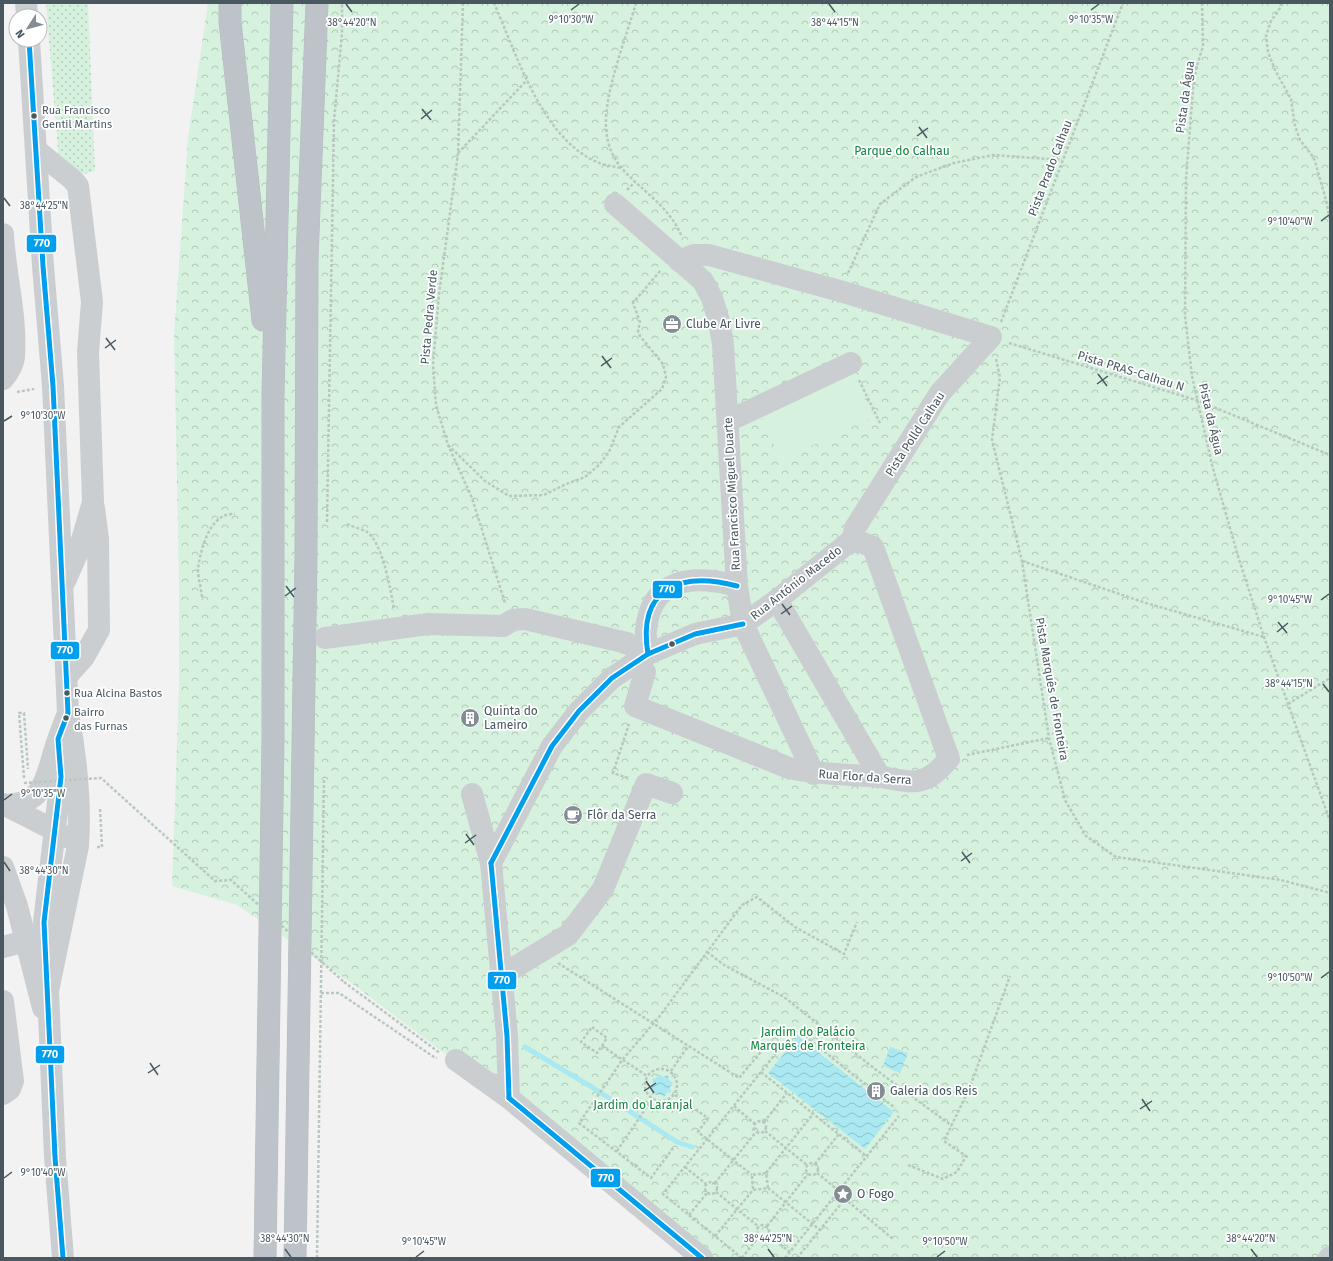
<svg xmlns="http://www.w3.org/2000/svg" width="1333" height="1261" font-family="'Fira Sans',sans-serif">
<defs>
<pattern id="grass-dots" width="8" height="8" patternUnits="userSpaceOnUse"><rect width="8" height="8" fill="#d6f2de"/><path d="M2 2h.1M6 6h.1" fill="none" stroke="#b0c7b7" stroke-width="1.8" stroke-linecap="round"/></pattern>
<pattern id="forest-crowns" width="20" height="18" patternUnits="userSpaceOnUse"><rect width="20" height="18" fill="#d6f2de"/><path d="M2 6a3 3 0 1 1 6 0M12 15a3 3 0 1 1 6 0" fill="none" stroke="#b0c7b7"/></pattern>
<pattern id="water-waves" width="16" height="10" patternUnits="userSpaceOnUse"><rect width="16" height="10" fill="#aae9f1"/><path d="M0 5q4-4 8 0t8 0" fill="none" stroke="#8cc0c7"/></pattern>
</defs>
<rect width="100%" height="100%" fill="#f3f2f2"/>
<polygon fill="url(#grass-dots)" points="46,3 88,3 95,171 84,174 59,163"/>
<polygon fill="url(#forest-crowns)" points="208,3 1330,3 1330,1258 701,1258 490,1088 350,982 237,905 172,886 179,686 179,583 174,334 188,138"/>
<polygon fill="#d6f2de" points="851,367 873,417 781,460 758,410"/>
<g fill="url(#water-waves)">
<polygon points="798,1036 894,1112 865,1149 768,1073"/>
<polygon points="890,1047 908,1053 900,1073 883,1066"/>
<polygon points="659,1074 663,1077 668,1075 669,1080 673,1083 670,1087 671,1092 667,1093 664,1097 659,1094 655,1095 654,1090 650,1088 653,1083 652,1079 656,1078"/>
</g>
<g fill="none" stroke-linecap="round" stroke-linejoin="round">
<polyline stroke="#aae9f1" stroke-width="5" points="525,1047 595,1089 677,1142 692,1147"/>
<defs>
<g id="highway">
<polyline points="230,3 230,22 263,320"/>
<polyline points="265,1258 273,738 273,395 282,3"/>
<polyline points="295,1258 306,555 307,260 317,3"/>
</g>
</defs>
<use href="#highway" stroke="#b6bdc2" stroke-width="23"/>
<g stroke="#b9c7c1" stroke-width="2.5" stroke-dasharray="3 2" stroke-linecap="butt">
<polyline points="463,3 458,154 439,294 433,364 436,405 448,445 472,498 505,603"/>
<path d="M494,3C517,55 543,143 602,164C608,166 614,166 620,168"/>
<path d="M636,3C626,38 604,93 606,128C607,146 614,161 627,174C646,193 671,210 681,235"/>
<polyline points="1202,3 1203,46 1196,69 1193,89 1186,179 1185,316 1192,376 1212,465 1238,556 1264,637 1330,821"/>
<polyline points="1281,3 1280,8 1271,21 1266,36 1268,52 1275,70 1291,99 1295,126 1300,140 1314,158 1326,200 1330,221"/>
<polyline points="458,153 527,80"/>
<polyline points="627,190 635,182"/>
<polyline points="848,273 880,204 916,177 954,163 993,155 1062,160"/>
<polyline points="1001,322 1123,3"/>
<polyline points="1009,343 1199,401 1330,455"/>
<polyline points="996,359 1000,377 992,440 1022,561 1049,738 1065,800 1086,836 1116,857 1281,880 1330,893"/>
<polyline points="859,380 880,423"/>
<polyline points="17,392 34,389"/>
<polyline points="448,445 485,481 509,496 544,495 566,484 585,477 599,465 609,452 619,427 662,389 666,377 663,364 640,336 638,331 640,322 633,303 661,270"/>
<polyline points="327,522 334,121 342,33 342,3"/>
<path d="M347,524C353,527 362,529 367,532C383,543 391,592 394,610"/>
<polyline points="1022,561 1146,603 1264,637"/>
<path d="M202,597C201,588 198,577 198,569C200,552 208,521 226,515C228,514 232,514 235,514"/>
<polyline points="1288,704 1330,678"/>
<polyline points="967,755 1049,738"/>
<polyline points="24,778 19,713 24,713 28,769"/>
<polyline points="628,778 613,773 629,724"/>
<polyline points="97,847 102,847 100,808"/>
<polyline points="707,952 724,965 784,997 875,1069 952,1126"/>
<polyline points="558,963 739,1078 769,1042"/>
<polyline points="344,982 440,1053"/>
<polyline points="321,993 339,993 434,1057 437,1058"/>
<polygon points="592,1027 607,1038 597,1053 581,1042"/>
<polyline points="801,1033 895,1108"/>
<polyline points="602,1046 647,1076"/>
<circle cx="661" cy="1085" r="16"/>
<polyline points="671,1071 688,1046"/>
<polyline points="761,1072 866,1156"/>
<polyline points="675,1095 708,1118 698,1132 752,1175"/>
<polyline points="734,1106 755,1124"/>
<circle cx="760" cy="1127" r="6"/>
<polyline points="764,1122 787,1093"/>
<polyline points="765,1131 807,1165"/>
<polyline points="673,1148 651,1178 579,1123 623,1059 659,1017 742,905 757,897 795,927 844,954 857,922"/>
<polyline points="617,1151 652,1099"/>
<circle cx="812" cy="1169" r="6"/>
<polyline points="815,1164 839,1134"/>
<polyline points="908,1165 943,1179 957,1172 966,1156 944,1141 970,1087 1010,976"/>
<polyline points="685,1167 706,1184"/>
<polyline points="766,1173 813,1114"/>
<polyline points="817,1173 839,1191"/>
<circle cx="711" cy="1188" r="6"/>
<polyline points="715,1183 756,1132"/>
<polyline points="768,1188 820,1230"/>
<polyline points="716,1192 759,1227"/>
<polyline points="689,1215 707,1193"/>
<circle cx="763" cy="1231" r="6"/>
<polyline points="767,1226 808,1174"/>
<polyline points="768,1235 790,1252"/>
<polyline points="715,1236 753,1190 768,1188 766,1173 752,1175 753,1190"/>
<polyline points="1124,1257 1125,1258"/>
<polyline points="317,1258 324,777"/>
<polyline points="742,1258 663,1194 793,1032"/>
<polyline points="742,1258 759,1236"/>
<polyline points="785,1258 899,1116"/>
<polyline points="797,1258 845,1199 893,1239"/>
</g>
<g stroke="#cbced1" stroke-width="22">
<polyline points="26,3 27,16"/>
<polyline points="36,150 72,179 78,186 92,302 88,352 93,502 80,547 65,581"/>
<polyline points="615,204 703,281 712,298 719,321 723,344 737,586 743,624 814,774"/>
<path d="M3,234C5,275 17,316 14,357C13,366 9,372 3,379"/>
<polyline points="679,261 694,255 709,255 840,291 991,337 940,393 855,528 853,539"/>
<polyline points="728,421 851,363"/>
<polyline points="777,600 880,777"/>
<polyline points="325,638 428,624 503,626 513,620 525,619 627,643 638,650 643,657"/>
<path d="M648,654C642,628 648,594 677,584C694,577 720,581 737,586"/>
<path d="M638,661L645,672L635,706L789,768C819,775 849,774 880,777C892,778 906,783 917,781C931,779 940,769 949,759L873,547L853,539"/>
<polyline points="67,676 84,657 99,630 98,539 94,508"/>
<polyline points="472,794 491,863 507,1036 509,1098"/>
<polyline points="3,804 54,830 65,837"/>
<path d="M4,805C42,804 45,783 54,752C58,738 63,726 68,713L53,386L43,266L29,40"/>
<polyline points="491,863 552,746 579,711 612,678 648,654 695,634 743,624 777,600 853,539"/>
<polyline points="3,867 17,906 43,1008"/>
<polyline points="3,947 26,941"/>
<polyline points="47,968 44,922 61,777 59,757"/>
<polyline points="502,975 568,935 603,889 646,784 672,793"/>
<polyline points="3,1001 13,1081 10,1089 3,1094"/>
<polyline points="456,1060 509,1098 702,1258"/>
<path d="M63,1258L55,1157L48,991L78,846C81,802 76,756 68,713"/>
<polyline points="1329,1258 1330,1257"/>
</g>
<use href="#highway" stroke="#bdc3c8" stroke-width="22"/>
<polyline stroke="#b9c7c1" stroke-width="2.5" stroke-dasharray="3 2" stroke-linecap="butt" points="24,783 101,778 215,881 231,880 344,982"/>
<defs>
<g id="bus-1">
<polyline points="29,40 43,266 53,386 68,713 58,739 61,777 44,922 55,1157 63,1258"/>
<path d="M648,654C637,588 680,571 737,586"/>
<polyline points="491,863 552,746 579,711 612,678 648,654 695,634 743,624"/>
<polyline points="491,863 507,1036 509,1098"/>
<polyline points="509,1098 702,1258"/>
</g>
</defs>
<use href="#bus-1" stroke="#fff" stroke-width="8"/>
<use href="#bus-1" stroke="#009fee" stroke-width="5"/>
</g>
<path fill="none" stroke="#485760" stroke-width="1.5" d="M346,4L352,12M829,4L835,12M571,10L579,4M1091,10L1099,4M422,109L431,120M421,119L432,110M919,127L927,138M917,136L928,128M4,198L10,206M1321,221L1329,215M106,338L115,350M105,348L116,340M602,356L611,368M601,366L612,358M1098,374L1107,386M1097,384L1108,376M4,421L12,416M286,586L294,597M285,596L296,588M1321,600L1329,594M782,604L790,615M781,614L792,606M1278,622L1287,633M1277,632L1288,623M1323,684L1329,692M4,800L12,794M466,834L474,845M465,843L476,835M962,852L970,863M961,861L972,853M4,862L10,871M1321,978L1329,972M150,1063L158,1075M148,1073L160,1065M646,1081L654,1093M644,1091L656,1083M1142,1099L1150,1111M1140,1109L1152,1101M4,1178L12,1172M285,1249L291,1257M768,1249L774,1257M1251,1249L1257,1257M416,1257L424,1251M937,1257L945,1251"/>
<defs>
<symbol id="office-disc" viewBox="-11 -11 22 22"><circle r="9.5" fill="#848d93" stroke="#fff"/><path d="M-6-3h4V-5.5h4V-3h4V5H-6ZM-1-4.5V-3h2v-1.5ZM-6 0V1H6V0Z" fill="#fff"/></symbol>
<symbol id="building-disc" viewBox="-11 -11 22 22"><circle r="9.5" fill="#848d93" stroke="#fff"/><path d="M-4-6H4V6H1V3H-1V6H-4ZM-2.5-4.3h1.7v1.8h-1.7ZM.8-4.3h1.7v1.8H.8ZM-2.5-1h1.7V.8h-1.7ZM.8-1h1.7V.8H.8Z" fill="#fff"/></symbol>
<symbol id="cafe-disc" viewBox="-11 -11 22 22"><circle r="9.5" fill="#848d93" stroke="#fff"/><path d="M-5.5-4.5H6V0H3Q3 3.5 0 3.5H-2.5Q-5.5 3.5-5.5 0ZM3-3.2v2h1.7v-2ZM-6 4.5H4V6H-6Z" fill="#fff"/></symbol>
<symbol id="sight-disc" viewBox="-11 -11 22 22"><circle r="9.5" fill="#848d93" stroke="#fff"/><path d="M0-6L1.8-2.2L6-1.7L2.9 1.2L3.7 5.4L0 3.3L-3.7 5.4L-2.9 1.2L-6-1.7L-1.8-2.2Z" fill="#fff"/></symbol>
</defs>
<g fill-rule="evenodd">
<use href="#office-disc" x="661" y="313" width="22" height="22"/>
<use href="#building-disc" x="459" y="707" width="22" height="22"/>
<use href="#cafe-disc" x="562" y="804" width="22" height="22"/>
<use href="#building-disc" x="865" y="1080" width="22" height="22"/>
<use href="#sight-disc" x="832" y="1183" width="22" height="22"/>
</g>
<g fill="#485760" stroke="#fff" stroke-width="1.5">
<circle cx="34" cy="116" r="3.5"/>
<circle cx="672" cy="644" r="3.5"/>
<circle cx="67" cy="693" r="3.5"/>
<circle cx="66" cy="718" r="3.5"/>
</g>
<g text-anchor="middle" stroke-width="3.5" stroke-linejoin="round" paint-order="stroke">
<g font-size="11" fill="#485760" stroke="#fff" text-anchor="start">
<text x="42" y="114">Rua Francisco<tspan x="42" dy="14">Gentil Martins</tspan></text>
<text x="74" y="697">Rua Alcina Bastos</text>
<text x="74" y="716">Bairro<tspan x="74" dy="14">das Furnas</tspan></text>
</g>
<g font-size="12" fill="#485760" stroke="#fff">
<text transform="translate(1185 97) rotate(-82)" y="4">Pista da Água</text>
<text transform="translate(1050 168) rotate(-69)" y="4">Pista Prado Calhau</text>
<text transform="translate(429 317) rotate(-85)" y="4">Pista Pedra Verde</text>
<text transform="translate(1131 371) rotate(17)" y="4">Pista PRAS-Calhau N</text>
<text transform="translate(1211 419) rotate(77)" y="4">Pista da Água</text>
<text transform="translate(915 434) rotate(-57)" y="4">Pista Polld Calhau</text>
<text transform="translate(732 494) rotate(-93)" y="4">Rua Francisco Miguel Duarte</text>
<text transform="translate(796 583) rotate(-38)" y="4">Rua António Macedo</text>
<text transform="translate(1052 689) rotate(80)" y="4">Pista Marquês de Fronteira</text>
<text transform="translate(865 777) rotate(4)" y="4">Rua Flor da Serra</text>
</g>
<g font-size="12" fill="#138641" stroke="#fff">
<text x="902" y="155">Parque do Calhau</text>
<text x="808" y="1036">Jardim do Palácio<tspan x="808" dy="14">Marquês de Fronteira</tspan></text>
<text x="643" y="1109">Jardim do Laranjal</text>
</g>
<g font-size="12" fill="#485760" stroke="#fff" text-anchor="start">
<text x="686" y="328">Clube Ar Livre</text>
<text x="484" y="715">Quinta do<tspan x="484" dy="14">Lameiro</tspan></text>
<text x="587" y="819">Flôr da Serra</text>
<text x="890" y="1095">Galeria dos Reis</text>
<text x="857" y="1198">O Fogo</text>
</g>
</g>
<g font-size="10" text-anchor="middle" fill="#485760" stroke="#fff" stroke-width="3.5" stroke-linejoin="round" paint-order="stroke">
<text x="571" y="23">9°10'30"W</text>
<text x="1091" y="23">9°10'35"W</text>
<text x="352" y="26">38°44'20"N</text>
<text x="835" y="26">38°44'15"N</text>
<text x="44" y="209">38°44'25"N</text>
<text x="1290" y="225">9°10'40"W</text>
<text x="43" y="419">9°10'30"W</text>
<text x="1290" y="603">9°10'45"W</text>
<text x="1289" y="687">38°44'15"N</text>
<text x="43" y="797">9°10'35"W</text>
<text x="44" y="874">38°44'30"N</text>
<text x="1290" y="981">9°10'50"W</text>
<text x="43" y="1176">9°10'40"W</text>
<text x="285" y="1242">38°44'30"N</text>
<text x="768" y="1242">38°44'25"N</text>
<text x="1251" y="1242">38°44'20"N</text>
<text x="424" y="1245">9°10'45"W</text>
<text x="945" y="1245">9°10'50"W</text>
</g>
<g stroke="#fff" stroke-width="1.5">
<rect x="26" y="234" width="31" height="19" rx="4" fill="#009fee"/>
<rect x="652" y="580" width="31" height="19" rx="4" fill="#009fee"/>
<rect x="50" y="641" width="30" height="19" rx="4" fill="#009fee"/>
<rect x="487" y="971" width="30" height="19" rx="4" fill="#009fee"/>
<rect x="35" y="1045" width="30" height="19" rx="4" fill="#009fee"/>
<rect x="590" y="1168" width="31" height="20" rx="4" fill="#009fee"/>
</g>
<g font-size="11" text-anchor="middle" font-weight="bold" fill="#fff">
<text x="42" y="247">770</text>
<text x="667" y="593">770</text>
<text x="65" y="654">770</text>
<text x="502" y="984">770</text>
<text x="50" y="1058">770</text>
<text x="606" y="1182">770</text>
</g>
<rect width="1333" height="1261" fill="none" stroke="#485760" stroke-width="8"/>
<g transform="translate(28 28) rotate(234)"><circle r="19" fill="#ffffff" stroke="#b6bcbf"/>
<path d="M0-3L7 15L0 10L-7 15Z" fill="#848d93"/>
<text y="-6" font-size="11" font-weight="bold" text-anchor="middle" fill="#485760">N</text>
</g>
</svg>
